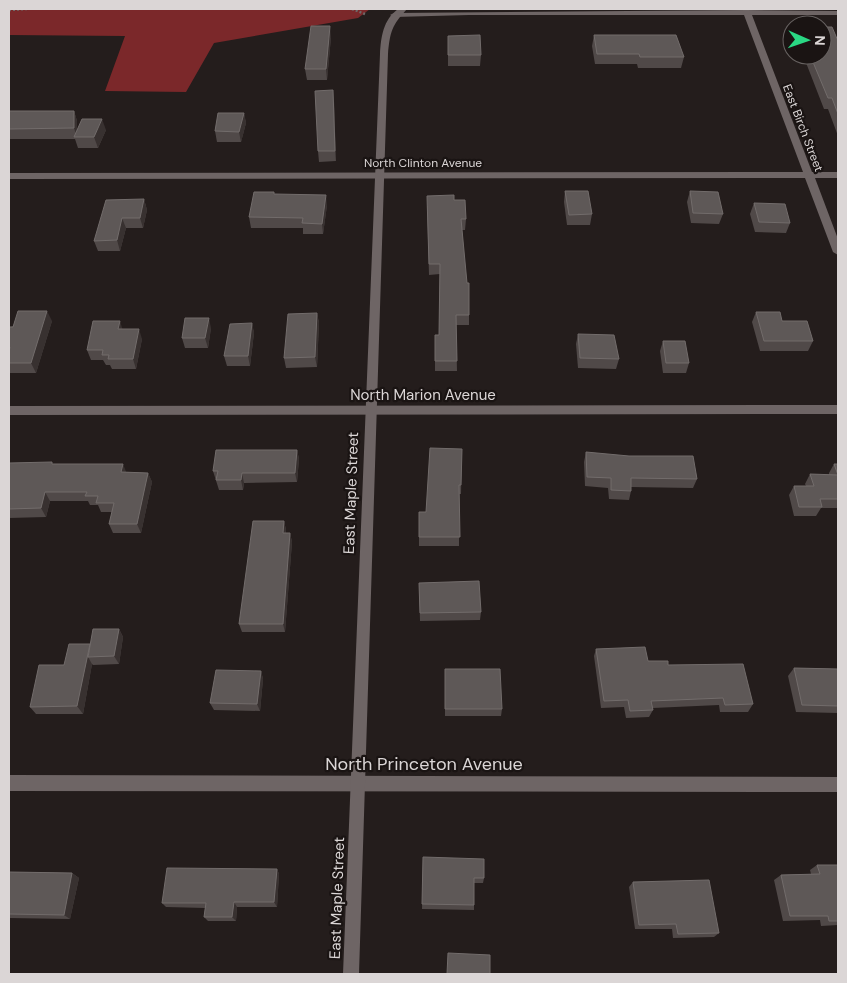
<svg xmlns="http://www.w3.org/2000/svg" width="847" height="983" font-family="'DM Sans',sans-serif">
<rect width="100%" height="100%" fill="#241d1c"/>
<polygon fill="#7b282a" points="9,9 370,9 358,18 214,43 186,92 105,91 125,36 9,35"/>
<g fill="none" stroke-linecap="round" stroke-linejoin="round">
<g stroke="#706a69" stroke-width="2.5" stroke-dasharray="2 2" stroke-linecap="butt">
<polyline points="352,9 365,14"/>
<polyline points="9,10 27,9"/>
</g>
<g fill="#6e6565" fill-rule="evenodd">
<polygon points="747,10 838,11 838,15 752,15 812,172 838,172 838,178 815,178 838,239 838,255 833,252 805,178 9,179 9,173 803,172 744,15 469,15 394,17 390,15 394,13"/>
<polygon points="838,405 838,414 9,415 9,406"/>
<polygon points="9,775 838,777 838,792 9,791"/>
</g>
<path fill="#6e6565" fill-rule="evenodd" d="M398,9H407C392,25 390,32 388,54L359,974H343L380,54C381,37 383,20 398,9Z"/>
</g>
<g fill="#504948">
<polygon points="594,35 684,57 681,68 638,68 637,64 595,64 592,46"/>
<polygon points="448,36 481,55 480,66 448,66"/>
<polygon points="331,37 327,80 307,80 305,69"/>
<polygon points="838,41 838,136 828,109 824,109 803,55 822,55"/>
<polygon points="334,101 336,161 319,162 318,151"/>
<polygon points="9,111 74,111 77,121 77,129 106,130 98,148 78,148 75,139 9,139"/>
<polygon points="244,113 246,123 241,142 217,142 215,131"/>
<polygon points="565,191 592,214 590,225 567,225 564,202"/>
<polygon points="690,191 723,214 719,224 691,223 687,202"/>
<polygon points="275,194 327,205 323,234 303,234 303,228 251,228 249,217"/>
<polygon points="144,199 147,210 143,228 126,228 120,251 98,251 94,241"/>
<polygon points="454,200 466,219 465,230 462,230 469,315 469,325 456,325 457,371 435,371 435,335 439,335 440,274 429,275 427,206"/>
<polygon points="754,203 790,223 786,233 755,232 750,214"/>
<polygon points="756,312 782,321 813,341 808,351 760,351 752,322"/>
<polygon points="317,313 319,323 317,367 286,368 284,358"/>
<polygon points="52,321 36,373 10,373 9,370 9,327"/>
<polygon points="252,323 254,333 250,366 227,366 224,356"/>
<polygon points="211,328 208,348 185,348 182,338"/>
<polygon points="123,329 142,339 136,369 112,369 110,365 106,365 103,360 91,360 87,350"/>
<polygon points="578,334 619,359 616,369 578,368 576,344"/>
<polygon points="663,341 689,363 686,373 663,373 660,351"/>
<polygon points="462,449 461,494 459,494 459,546 419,546 419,512 426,512"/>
<polygon points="297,450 299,459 297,482 244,483 243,490 219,490 213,471"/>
<polygon points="586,452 697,479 693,488 631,487 631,491 629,500 609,499 608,488 585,486 584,462"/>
<polygon points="9,463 53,464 126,472 148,473 152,482 141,533 113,533 109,524 112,512 101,512 98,505 90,505 88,501 50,501 46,517 9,518"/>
<polygon points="834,464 838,464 838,508 821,508 816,516 794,516 789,495 794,486 806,486 805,484 810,474 829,475 829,473"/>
<polygon points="284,521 286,530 286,533 290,533 292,542 285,632 242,632 239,624"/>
<polygon points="419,583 481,612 480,620 420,621"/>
<polygon points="119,629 123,637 119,664 93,665 92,664 83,714 36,714 30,707 64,665 90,644"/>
<polygon points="596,649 648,661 668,665 753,704 748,712 720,712 719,705 653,708 653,710 649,717 626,718 624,707 601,708 594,656"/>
<polygon points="794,668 838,669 838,713 796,712 788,676"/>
<polygon points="445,669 502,709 501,716 445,716"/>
<polygon points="261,671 263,679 260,711 214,710 210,703"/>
<polygon points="423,857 484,878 483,883 474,883 474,910 422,909"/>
<polygon points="817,865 838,865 838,925 821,926 820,920 783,921 774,880 781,875 811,874 810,870"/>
<polygon points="277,869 279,874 277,907 237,907 236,921 208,921 204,917 205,908 166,907 162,903"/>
<polygon points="9,872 72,873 79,878 70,919 9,918"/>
<polygon points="633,882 719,933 714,937 673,938 672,929 635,929 629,887"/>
</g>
<g fill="#383130">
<polygon points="330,26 331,37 327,80 326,69"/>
<polygon points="333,90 334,101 336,161 335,151"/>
<polygon points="74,111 77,121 77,137 74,128"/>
<polygon points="244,113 246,123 241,142 239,132"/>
<polygon points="102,119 106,130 98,148 94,137"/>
<polygon points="326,195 327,205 323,234 322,224"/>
<polygon points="144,199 147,210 143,228 140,218"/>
<polygon points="122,218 126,228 120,251 117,240"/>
<polygon points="47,311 52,321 36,373 31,363"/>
<polygon points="317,313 319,323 317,367 315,357"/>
<polygon points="209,318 211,328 208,348 205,338"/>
<polygon points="120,321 123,331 118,329"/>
<polygon points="252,323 254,333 250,366 248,356"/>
<polygon points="139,329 142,339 136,369 133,359"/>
<polygon points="297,450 299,459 297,482 295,473"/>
<polygon points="123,464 127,474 121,472"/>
<polygon points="148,473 152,482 141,533 137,524"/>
<polygon points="242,473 244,483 243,490 241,480"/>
<polygon points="45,492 50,501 46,517 41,508"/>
<polygon points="284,521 286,530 285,542 283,533"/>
<polygon points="290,533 292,542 285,632 283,624"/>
<polygon points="119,629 123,637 119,664 114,656"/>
<polygon points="90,644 94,657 88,657 92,664 83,714 77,706"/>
<polygon points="261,671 263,679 260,711 257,704"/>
<polygon points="277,869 279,874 277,907 274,902"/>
<polygon points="72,873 79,878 70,919 64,915"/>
<polygon points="234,902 237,907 236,921 232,917"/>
</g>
<g fill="#5e5857" stroke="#726c6b">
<polygon points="311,26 330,26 326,69 305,69"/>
<polygon points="822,27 832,27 838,41 838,114 832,98 828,98 810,55 822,55"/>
<polygon points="480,35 481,55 448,55 448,36"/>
<polygon points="594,35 676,35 684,57 640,57 639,54 597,54"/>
<polygon points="333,90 335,151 318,151 315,91"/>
<polygon points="9,111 74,111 74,128 9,129"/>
<polygon points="218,113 244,113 239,132 215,131"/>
<polygon points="82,119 102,119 94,137 74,137"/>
<polygon points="565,191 588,191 592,214 569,215"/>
<polygon points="690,191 718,192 723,214 693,213"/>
<polygon points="254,192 274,192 274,194 326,195 322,224 302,223 303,218 249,217"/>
<polygon points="454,195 454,200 465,200 466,219 461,219 467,283 469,283 469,315 456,315 457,361 435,361 435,335 439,335 440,264 429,264 427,196"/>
<polygon points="144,199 140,218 122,218 117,240 94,241 106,200"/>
<polygon points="754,203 785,204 790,223 759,222"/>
<polygon points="18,311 47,311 31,363 9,363 9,352 10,347 9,347 9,327 13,327"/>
<polygon points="756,312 780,312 782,321 807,321 813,341 764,341"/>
<polygon points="317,313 315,357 284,358 288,314"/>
<polygon points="185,318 209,318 205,338 182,338"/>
<polygon points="93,321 120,321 118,329 139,329 133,359 108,359 109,355 102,355 103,350 87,350"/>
<polygon points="252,323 248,356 224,356 230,324"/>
<polygon points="578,334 614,335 619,359 580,358"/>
<polygon points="663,341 685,341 689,363 666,363"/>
<polygon points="430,448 462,449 461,485 459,485 460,537 419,537 419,512 426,512"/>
<polygon points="216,450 297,450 295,473 242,473 241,480 216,480 218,471 213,471"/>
<polygon points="586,452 629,456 693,456 697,479 631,478 631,491 611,490 611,478 587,477"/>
<polygon points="52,462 52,464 123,464 121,472 148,473 137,524 109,524 114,503 96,503 98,496 85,496 87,492 45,492 41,508 9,509 9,463"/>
<polygon points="834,464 838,464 838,499 820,499 822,507 799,507 794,486 814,486 810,474 838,475"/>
<polygon points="253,521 284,521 283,533 290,533 283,624 239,624"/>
<polygon points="479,581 481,612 420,613 419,583"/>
<polygon points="93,629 119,629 114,656 88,657"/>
<polygon points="69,644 90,644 77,706 30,707 39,665 64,665"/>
<polygon points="645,647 648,661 668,661 668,665 743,664 753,704 725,705 723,698 651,701 653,710 630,711 628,700 604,701 596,649"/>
<polygon points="794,668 838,669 838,706 802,705"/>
<polygon points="445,669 500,669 502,709 445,709"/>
<polygon points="216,670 261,671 257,704 210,703"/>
<polygon points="423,857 484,859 484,878 474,878 474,905 422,904"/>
<polygon points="817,865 838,865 838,921 829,921 828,916 790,916 781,875 820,874"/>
<polygon points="167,868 277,869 274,902 234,902 232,917 204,917 206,903 162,903"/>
<polygon points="9,872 72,873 64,915 9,914"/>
<polygon points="709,880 719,933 678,934 676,924 639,925 633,882"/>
<polygon points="448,953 490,955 490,974 447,974"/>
</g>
<g text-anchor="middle" stroke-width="4.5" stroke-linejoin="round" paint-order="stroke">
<g font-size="12" fill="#dbd6d6" stroke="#1a1413">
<text transform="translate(803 128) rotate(69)" y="4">East Birch Street</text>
<text x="423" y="167">North Clinton Avenue</text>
</g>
<g font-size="15" fill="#dbd6d6" stroke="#1a1413">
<text x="423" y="400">North Marion Avenue</text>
<text transform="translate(351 493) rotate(-88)" y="5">East Maple Street</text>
<text transform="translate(337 898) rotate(-88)" y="5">East Maple Street</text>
</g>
<g font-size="18" fill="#dbd6d6" stroke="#1a1413">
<text x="424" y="770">North Princeton Avenue</text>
</g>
</g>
<rect width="847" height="983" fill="none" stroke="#dbd6d6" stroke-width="20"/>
<g transform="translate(807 40) rotate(92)"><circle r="24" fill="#1a1413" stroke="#676261"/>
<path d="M0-4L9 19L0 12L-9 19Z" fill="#2ad884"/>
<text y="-8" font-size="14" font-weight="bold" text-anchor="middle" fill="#dbd6d6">N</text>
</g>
</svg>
